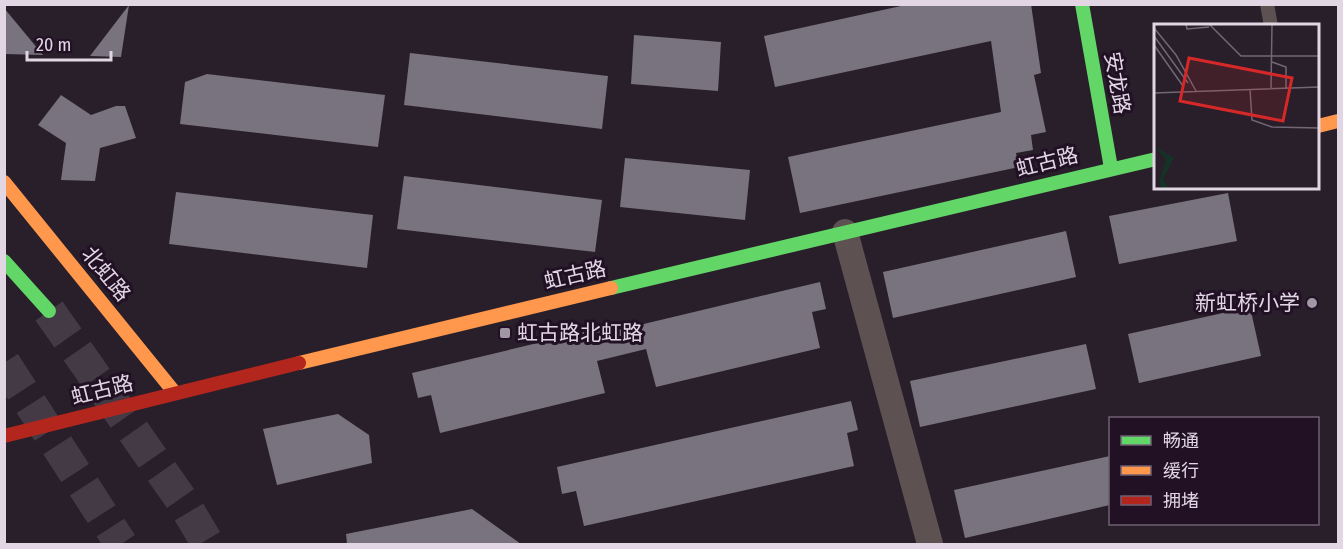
<svg xmlns="http://www.w3.org/2000/svg" width="1343" height="549" font-family="'Fira Sans Condensed','Noto Sans SC',sans-serif">
<rect width="100%" height="100%" fill="#281f2a"/>
<g fill="#78737e">
<polygon points="910,4 1031,4 1041,73 1034,75 1046,132 1031,135 1033,150 1016,153 1019,167 800,213 788,157 1001,112 991,41 775,87 764,36"/>
<polygon points="129,5 121,57 90,56"/>
<polygon points="4,8 43,55 4,54"/>
<polygon points="634,35 721,42 718,91 631,84"/>
<polygon points="410,53 608,76 602,129 404,105"/>
<polygon points="207,74 385,95 378,147 180,124 185,82"/>
<polygon points="61,95 91,115 116,106 125,106 136,138 100,148 95,181 61,180 66,143 38,125"/>
<polygon points="625,158 750,170 745,220 620,207"/>
<polygon points="404,176 602,200 595,252 397,229"/>
<polygon points="176,192 373,215 367,268 169,244"/>
<polygon points="1228,193 1237,241 1119,264 1109,216"/>
<polygon points="1066,231 1076,277 893,318 883,272"/>
<polygon points="820,282 826,309 812,312 820,348 656,387 646,349 597,361 605,393 440,433 431,395 418,398 412,373 605,327 606,333"/>
<polygon points="1250,307 1261,356 1139,383 1128,334"/>
<polygon points="1086,344 1096,389 920,427 910,381"/>
<polygon points="851,401 858,430 847,433 854,466 584,526 576,491 562,494 557,467"/>
<polygon points="338,414 369,435 372,463 277,485 263,429"/>
<polygon points="1110,456 1110,505 965,538 954,490"/>
<polygon points="472,509 521,544 347,544 346,534"/>
</g>
<g fill="none" stroke-linecap="round" stroke-linejoin="round">
<g stroke="#443a46" stroke-width="33" stroke-dasharray="33 16" stroke-linecap="butt">
<polyline points="49,311 183,502 208,544"/>
<polyline points="4,363 121,544"/>
</g>
<polyline stroke="#5e5151" stroke-width="14" points="1267,4 1271,26"/>
<polyline stroke="#5e5151" stroke-width="26" points="845,232 930,544"/>
<g stroke="#63d668" stroke-width="14">
<polyline points="1082,4 1111,168"/>
<polyline points="4,261 49,311"/>
<polyline points="611,288 1156,159"/>
</g>
<g stroke="#ff974d" stroke-width="14">
<polyline points="1318,126 1338,121"/>
<polyline points="4,182 175,393"/>
<polyline points="299,363 611,288"/>
</g>
<polyline stroke="#b3261e" stroke-width="14" points="4,436 299,363"/>
</g>
<g fill="#a196a4" stroke="#221125" stroke-width="2">
<circle cx="1312" cy="303" r="6"/>
<rect x="499" y="327" width="12" height="12" rx="3"/>
</g>
<g text-anchor="middle" stroke-width="6" stroke-linejoin="round" paint-order="stroke">
<g font-size="21" fill="#e2d6e5" stroke="#221125">
<text transform="translate(1117 83) rotate(80)" y="7">安龙路</text>
<text transform="translate(1047 162) rotate(-14)" y="7">虹古路</text>
<text transform="translate(106 274) rotate(51)" y="7">北虹路</text>
<text transform="translate(575 275) rotate(-13)" y="7">虹古路</text>
<text transform="translate(102 390) rotate(-14)" y="7">虹古路</text>
</g>
<g font-size="21" fill="#e2d6e5" stroke="#221125" text-anchor="end">
<text x="1300" y="310">新虹桥小学</text>
<text x="517" y="340" text-anchor="start">虹古路北虹路</text>
</g>
</g>
<g transform="translate(1154 24)">
<rect width="165" height="165" fill="#281f2a"/>
<path d="M0,122L20,134L9,155L15,165H8L5,158L12,135Z" fill="#153226"/>
<path fill="none" stroke="#726875" stroke-width="1.5" d="M32,0L33,5L55,3M55,0L87,32H165M0,4L22,31L42,67M0,12L34,59M0,21L29,62M118,38L132,43V64M117,64L118,0M96,65L98,96L118,103L165,104M0,69L165,63"/>
<path fill="#d62828" fill-opacity="0.15" stroke="#d62828" stroke-width="3" d="M35,34L138,54L129,97L26,77Z"/>
<rect width="165" height="165" fill="none" stroke="#e2d6e5" stroke-width="3"/>
</g>
<rect width="1343" height="549" fill="none" stroke="#e2d6e5" stroke-width="12"/>
<rect x="1109" y="417" width="210" height="108" fill="#221125" stroke="#6f6072" stroke-width="1.5"/>
<rect x="1121" y="436" width="30" height="9" fill="#63d668" stroke="#6f6072" stroke-width="1.5"/>
<text x="1163" y="447" font-size="18" fill="#e2d6e5">畅通</text>
<rect x="1121" y="466" width="30" height="9" fill="#ff974d" stroke="#6f6072" stroke-width="1.5"/>
<text x="1163" y="477" font-size="18" fill="#e2d6e5">缓行</text>
<rect x="1121" y="496" width="30" height="9" fill="#b3261e" stroke="#6f6072" stroke-width="1.5"/>
<text x="1163" y="507" font-size="18" fill="#e2d6e5">拥堵</text>
<path d="M27 51v9h84v-9" fill="none" stroke="#e2d6e5" stroke-width="3"/>
<text x="36" y="51" font-size="18" fill="#e2d6e5" stroke="#221125" stroke-width="4.5" paint-order="stroke">20 m</text>
</svg>
